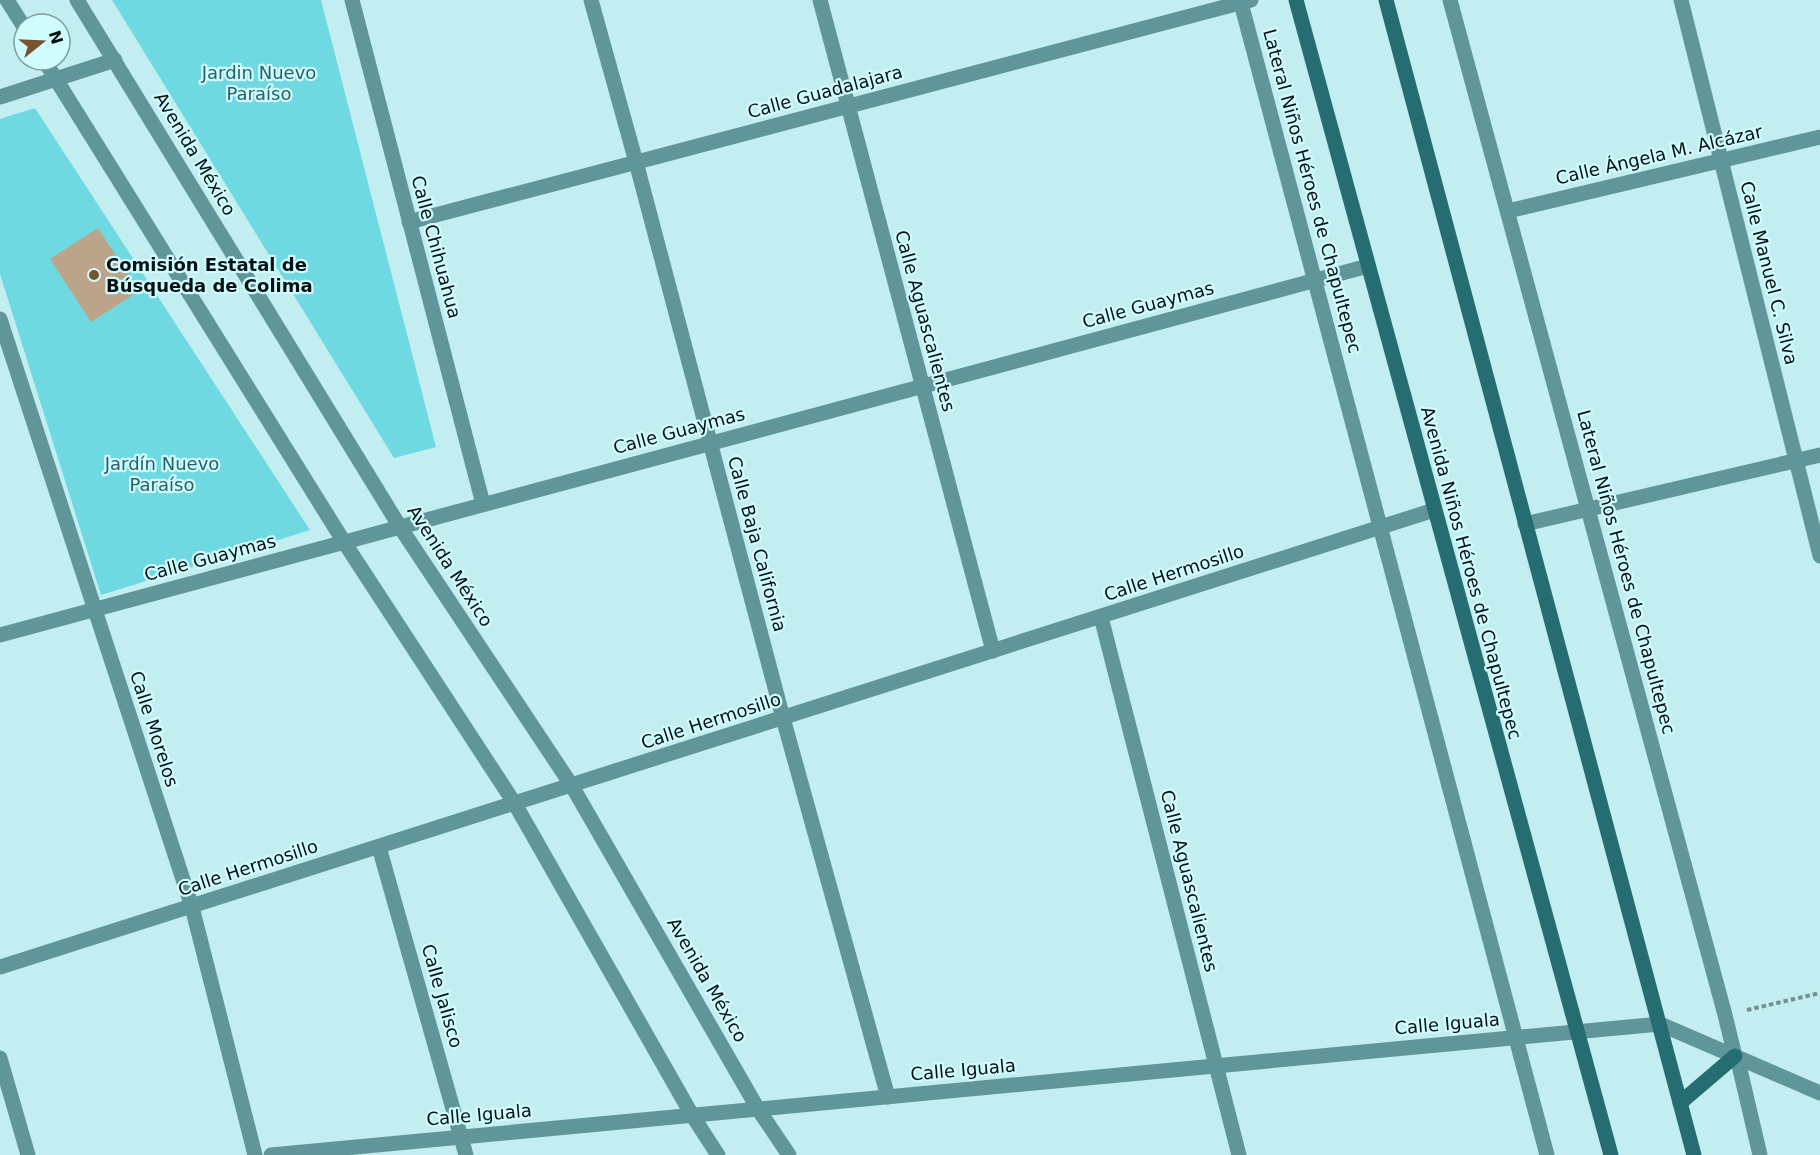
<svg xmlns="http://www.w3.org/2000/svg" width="1820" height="1155" font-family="'DejaVu Sans',sans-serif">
<rect width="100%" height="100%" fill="#c3eef1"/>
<g fill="#6ed9e1">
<polygon points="112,0 321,0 436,447 394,458"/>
<polygon points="35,108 310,530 101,595 0,274 0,119"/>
</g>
<polygon fill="#bba48a" points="98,228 139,291 91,322 50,259"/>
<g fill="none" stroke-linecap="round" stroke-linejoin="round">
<polyline stroke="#729093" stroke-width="4" stroke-dasharray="4.5 3" stroke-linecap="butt" points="1747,1010 1820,993"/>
<g stroke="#60969a" stroke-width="15">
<polyline points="352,0 483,504"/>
<polyline points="591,0 636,162 783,718 888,1097"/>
<polyline points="820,0 993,651"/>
<polyline points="1681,0 1820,556"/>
<polyline points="0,97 115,60"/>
<polyline points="1508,211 1820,137"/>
<polyline points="409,222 1251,0"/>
<polyline points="0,319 192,907 255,1155"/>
<polyline points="1525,524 1820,455"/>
<polyline points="1101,617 1239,1155"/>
<polyline points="0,635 1368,266"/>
<polyline points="379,847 466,1155"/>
<polyline points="0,967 1434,510"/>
<polyline points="0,1058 28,1155"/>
<polyline points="271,1155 1660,1024 1820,1093"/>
</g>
<g stroke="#60969a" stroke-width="15">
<polyline points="7,0 24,27"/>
<polyline points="77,0 400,527 572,786 758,1109 789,1155"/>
<polyline points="1450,0 1725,1015 1735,1056 1738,1061 1760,1155"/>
<polyline points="1241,3 1547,1155"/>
<polyline points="44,60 344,542 515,804 692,1115 718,1155"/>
</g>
<g stroke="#266d72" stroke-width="15">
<polyline points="1296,0 1611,1155"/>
<polyline points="1386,0 1694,1155"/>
<polyline points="1680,1103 1735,1056"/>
</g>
</g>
<circle fill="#76542c" stroke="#d0fbff" stroke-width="2" cx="94" cy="275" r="6"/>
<g text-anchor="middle" stroke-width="4.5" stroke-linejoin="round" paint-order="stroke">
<g font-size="18" fill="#246267" stroke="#d0fbff">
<text x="259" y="79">Jardin Nuevo<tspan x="259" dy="21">Paraíso</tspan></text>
<text x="162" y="470">Jardín Nuevo<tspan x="162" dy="21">Paraíso</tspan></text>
</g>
<g font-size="18" fill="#031112" stroke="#d0fbff">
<text transform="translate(825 92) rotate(-15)" y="6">Calle Guadalajara</text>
<text transform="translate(195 154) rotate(59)" y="6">Avenida México</text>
<text transform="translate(1659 155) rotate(-13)" y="6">Calle Ángela M. Alcázar</text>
<text transform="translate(1312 191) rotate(75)" y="6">Lateral Niños Héroes de Chapultepec</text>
<text transform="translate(436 247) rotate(75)" y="6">Calle Chihuahua</text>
<text transform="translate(1769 273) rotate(76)" y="6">Calle Manuel C. Silva</text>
<text transform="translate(1148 305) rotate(-15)" y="6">Calle Guaymas</text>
<text transform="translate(925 321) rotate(75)" y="6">Calle Aguascalientes</text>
<text transform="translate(679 431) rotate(-15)" y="6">Calle Guaymas</text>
<text transform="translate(757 544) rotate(75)" y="6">Calle Baja California</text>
<text transform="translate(210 558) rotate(-15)" y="6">Calle Guaymas</text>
<text transform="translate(450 566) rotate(57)" y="6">Avenida México</text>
<text transform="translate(1626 572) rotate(75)" y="6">Lateral Niños Héroes de Chapultepec</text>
<text transform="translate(1174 573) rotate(-18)" y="6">Calle Hermosillo</text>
<text transform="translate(1471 573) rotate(75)" y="6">Avenida Niños Héroes de Chapultepec</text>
<text transform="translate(711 721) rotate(-18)" y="6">Calle Hermosillo</text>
<text transform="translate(154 729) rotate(72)" y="6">Calle Morelos</text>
<text transform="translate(248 868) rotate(-18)" y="6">Calle Hermosillo</text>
<text transform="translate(1189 881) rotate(76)" y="6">Calle Aguascalientes</text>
<text transform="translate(707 980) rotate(60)" y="6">Avenida México</text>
<text transform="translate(442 996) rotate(74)" y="6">Calle Jalisco</text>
<text transform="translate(1447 1024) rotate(-5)" y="6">Calle Iguala</text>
<text transform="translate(963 1070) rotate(-5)" y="6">Calle Iguala</text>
<text transform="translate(479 1115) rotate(-5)" y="6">Calle Iguala</text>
</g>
<g font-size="18" font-weight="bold" fill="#031112" stroke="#d0fbff" text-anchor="start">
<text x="106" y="271">Comisión Estatal de<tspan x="106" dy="21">Búsqueda de Colima</tspan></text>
</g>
</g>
<g transform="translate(42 42) rotate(72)"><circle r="28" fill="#d0fbff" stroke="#7e9da0" stroke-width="1.5"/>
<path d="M0-4.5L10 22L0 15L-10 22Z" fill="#76542c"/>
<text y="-9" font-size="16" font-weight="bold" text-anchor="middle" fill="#031112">N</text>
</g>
</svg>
